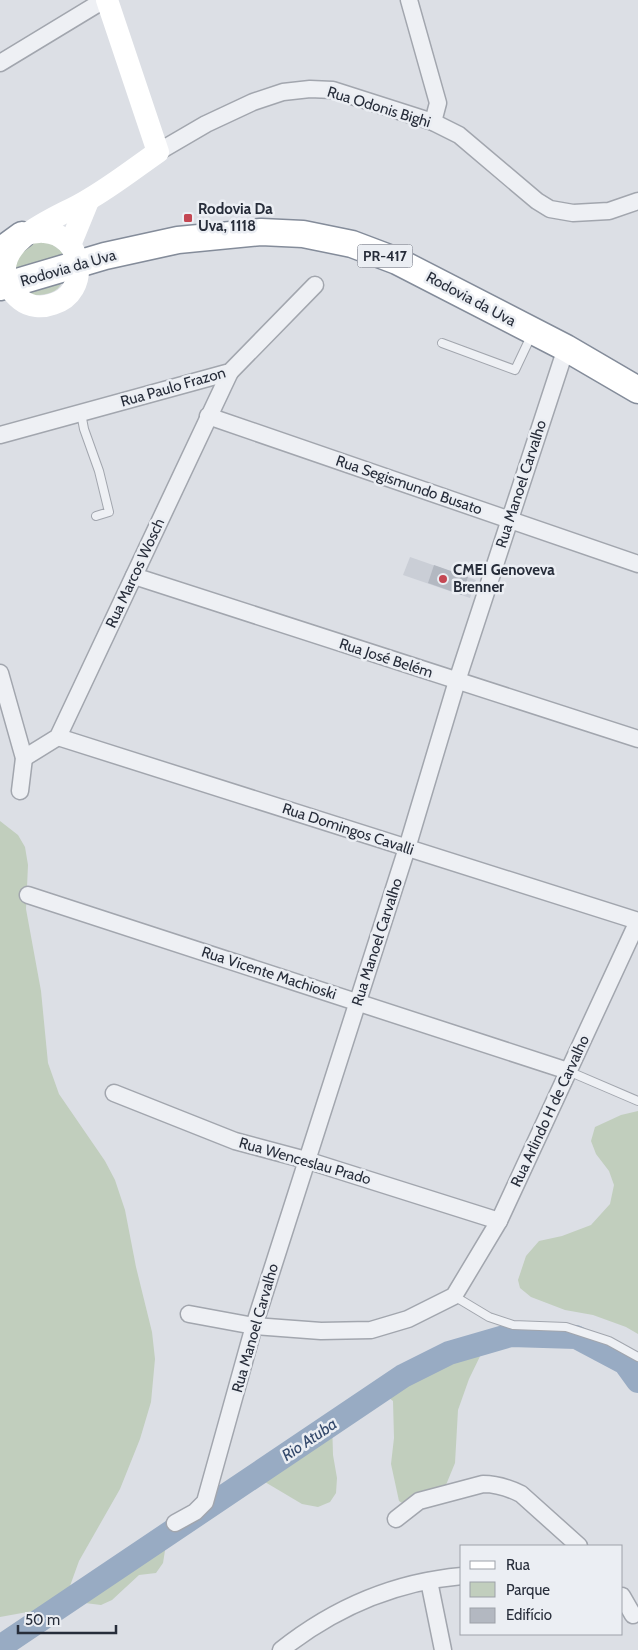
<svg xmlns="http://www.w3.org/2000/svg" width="638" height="1650" font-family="Cabin,sans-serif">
<rect width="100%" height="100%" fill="#dcdfe5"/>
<polygon fill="#caced6" points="410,557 476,580 470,598 403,575"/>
<g fill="#c1cebd">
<path d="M40,236L64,253C63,261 65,274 62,282C58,294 41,296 30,295L9,257Z"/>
<polygon points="0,821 18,835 25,847 28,865 26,909 41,991 48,1063 59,1094 105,1161 115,1180 125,1210 136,1267 152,1332 155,1359 151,1402 140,1439 120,1489 79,1561 66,1597 73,1605 82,1601 167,1538 163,1563 156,1573 139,1575 112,1600 101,1605 85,1603 55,1607 0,1617"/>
<polygon points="638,1111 638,1334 626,1327 593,1315 565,1310 531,1297 520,1288 518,1280 526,1256 539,1241 562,1236 591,1225 610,1204 614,1185 609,1171 596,1154 591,1141 595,1127 621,1115"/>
<polygon points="485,1346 469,1379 458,1410 455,1463 441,1497 415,1511 399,1501 391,1464 394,1438 393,1401 378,1389 421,1364 460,1351"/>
<polygon points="332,1421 333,1455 337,1478 336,1493 330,1502 318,1507 302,1504 253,1475"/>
</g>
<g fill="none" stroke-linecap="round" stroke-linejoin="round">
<polyline stroke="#98abc3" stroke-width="24" points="0,1647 403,1376 449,1353 511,1335 576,1337 625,1363 638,1381"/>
</g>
<polygon fill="#b3b8c1" points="434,565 468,577 462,595 428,583"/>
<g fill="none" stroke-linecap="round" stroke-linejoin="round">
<defs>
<g id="service">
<polyline points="442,343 515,370 532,334"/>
<polyline points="81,413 84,429 99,471 109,512 96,516"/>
<polyline points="568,1071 638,1101"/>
<polyline points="454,1296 489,1317 513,1325 566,1327 609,1341 638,1357"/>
</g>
<g id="minor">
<polyline points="409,0 438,103 433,122"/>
<polyline points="0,63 104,0"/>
<polyline points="158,152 206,124 253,102 283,92 310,89 333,90 433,122 459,135 537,201 550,209 573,213 609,211 638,201"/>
<polyline points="208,416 638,564"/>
<polyline points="0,435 230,372 315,285"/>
<polyline points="134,576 638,739"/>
<polyline points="0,673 24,758 20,791"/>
<polyline points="58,737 638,921"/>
<polyline points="24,758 58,737 230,372"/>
<polyline points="28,895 568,1071"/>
<polyline points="114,1093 235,1141 306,1160 499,1221"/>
<polyline points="189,1314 254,1326 321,1331 371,1330 408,1319 454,1296 499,1221 638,921"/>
<path d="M396,1519L419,1501L483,1484C497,1484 509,1488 521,1494L579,1546"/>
<polyline points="175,1523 195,1512 205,1502 254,1326 407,848 457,681 566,348"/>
<polyline points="429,1581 443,1650"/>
<polyline points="622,1596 633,1615"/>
<path d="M281,1650C334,1608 394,1582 462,1576"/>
</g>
<g id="trunk">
<polyline points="0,251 22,235"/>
<polyline points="0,287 105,256 178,240 261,232 303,234 352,244 397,261 566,348 638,390"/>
</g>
</defs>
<use href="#service" stroke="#a2a6ae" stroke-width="10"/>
<use href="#minor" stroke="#a2a6ae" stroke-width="19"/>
<use href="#trunk" stroke="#848c9a" stroke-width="29"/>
<use href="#service" stroke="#eef0f4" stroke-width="8"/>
<use href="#minor" stroke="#eef0f4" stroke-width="16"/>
<g stroke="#fff" stroke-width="22">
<path d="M22,235C29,234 37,231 44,232C84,234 91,293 53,304C42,308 30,307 21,300C12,293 7,285 5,275C0,236 60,217 86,201C111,187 135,168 158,152L107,0"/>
<polyline points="70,245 88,201"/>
</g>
<use href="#trunk" stroke="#fff" stroke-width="26"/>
</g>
<g fill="#c44753" stroke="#ebeef3" stroke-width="2">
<rect x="183" y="213" width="10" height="10" rx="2.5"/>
<circle cx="443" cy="579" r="5"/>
</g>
<g text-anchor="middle" stroke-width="5" stroke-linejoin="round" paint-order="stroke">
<rect fill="#ebeef3" stroke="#626772" stroke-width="1" x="357.5" y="244.5" width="55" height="23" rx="4"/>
<g font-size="14" font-weight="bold" fill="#272d3a">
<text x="385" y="261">PR-417</text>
</g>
<g font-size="15" fill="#272d3a" stroke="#ebeef3">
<text transform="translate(379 107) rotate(17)" y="5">Rua Odonis Bighi</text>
<text transform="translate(68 268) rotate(-16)" y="5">Rodovia da Uva</text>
<text transform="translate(471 299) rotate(28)" y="5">Rodovia da Uva</text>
<text transform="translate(173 387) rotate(-16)" y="5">Rua Paulo Frazon</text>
<text transform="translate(521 484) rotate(-72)" y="5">Rua Manoel Carvalho</text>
<text transform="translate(409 485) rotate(19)" y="5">Rua Segismundo Busato</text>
<text transform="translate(135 573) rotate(-65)" y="5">Rua Marcos Wosch</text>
<text transform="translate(386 658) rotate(18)" y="5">Rua José Belém</text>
<text transform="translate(348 829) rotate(18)" y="5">Rua Domingos Cavalli</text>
<text transform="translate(377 942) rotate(-72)" y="5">Rua Manoel Carvalho</text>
<text transform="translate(269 973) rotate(18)" y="5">Rua Vicente Machioski</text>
<text transform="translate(550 1111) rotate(-65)" y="5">Rua Arlindo H de Carvalho</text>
<text transform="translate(305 1161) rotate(16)" y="5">Rua Wenceslau Prado</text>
<text transform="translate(255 1328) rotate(-74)" y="5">Rua Manoel Carvalho</text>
</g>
<g font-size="15" font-weight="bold" fill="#272d3a" stroke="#ebeef3" text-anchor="start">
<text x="198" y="214">Rodovia Da<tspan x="198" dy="17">Uva, 1118</tspan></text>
<text x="453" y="575">CMEI Genoveva<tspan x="453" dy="17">Brenner</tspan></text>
</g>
<g font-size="16" font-style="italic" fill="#34496b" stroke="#ebeef3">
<text transform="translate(309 1439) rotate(-34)" y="6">Rio Atuba</text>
</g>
</g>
<rect x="460" y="1545" width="162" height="90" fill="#ebeef3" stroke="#9da1a9"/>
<rect x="470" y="1561" width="25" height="8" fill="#ffffff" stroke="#9da1a9"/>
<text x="506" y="1570" font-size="15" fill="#272d3a">Rua</text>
<rect x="470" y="1582" width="25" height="15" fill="#c1cebd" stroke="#9da1a9"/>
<text x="506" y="1595" font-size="15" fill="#272d3a">Parque</text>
<rect x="470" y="1608" width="25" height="15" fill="#b3b8c1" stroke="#9da1a9"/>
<text x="506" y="1620" font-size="15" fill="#272d3a">Edifício</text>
<path d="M18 1625v8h98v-8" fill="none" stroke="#272d3a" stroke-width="2.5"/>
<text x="25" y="1625" font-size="15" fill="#272d3a" stroke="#ebeef3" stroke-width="4" paint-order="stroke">50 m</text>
</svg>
